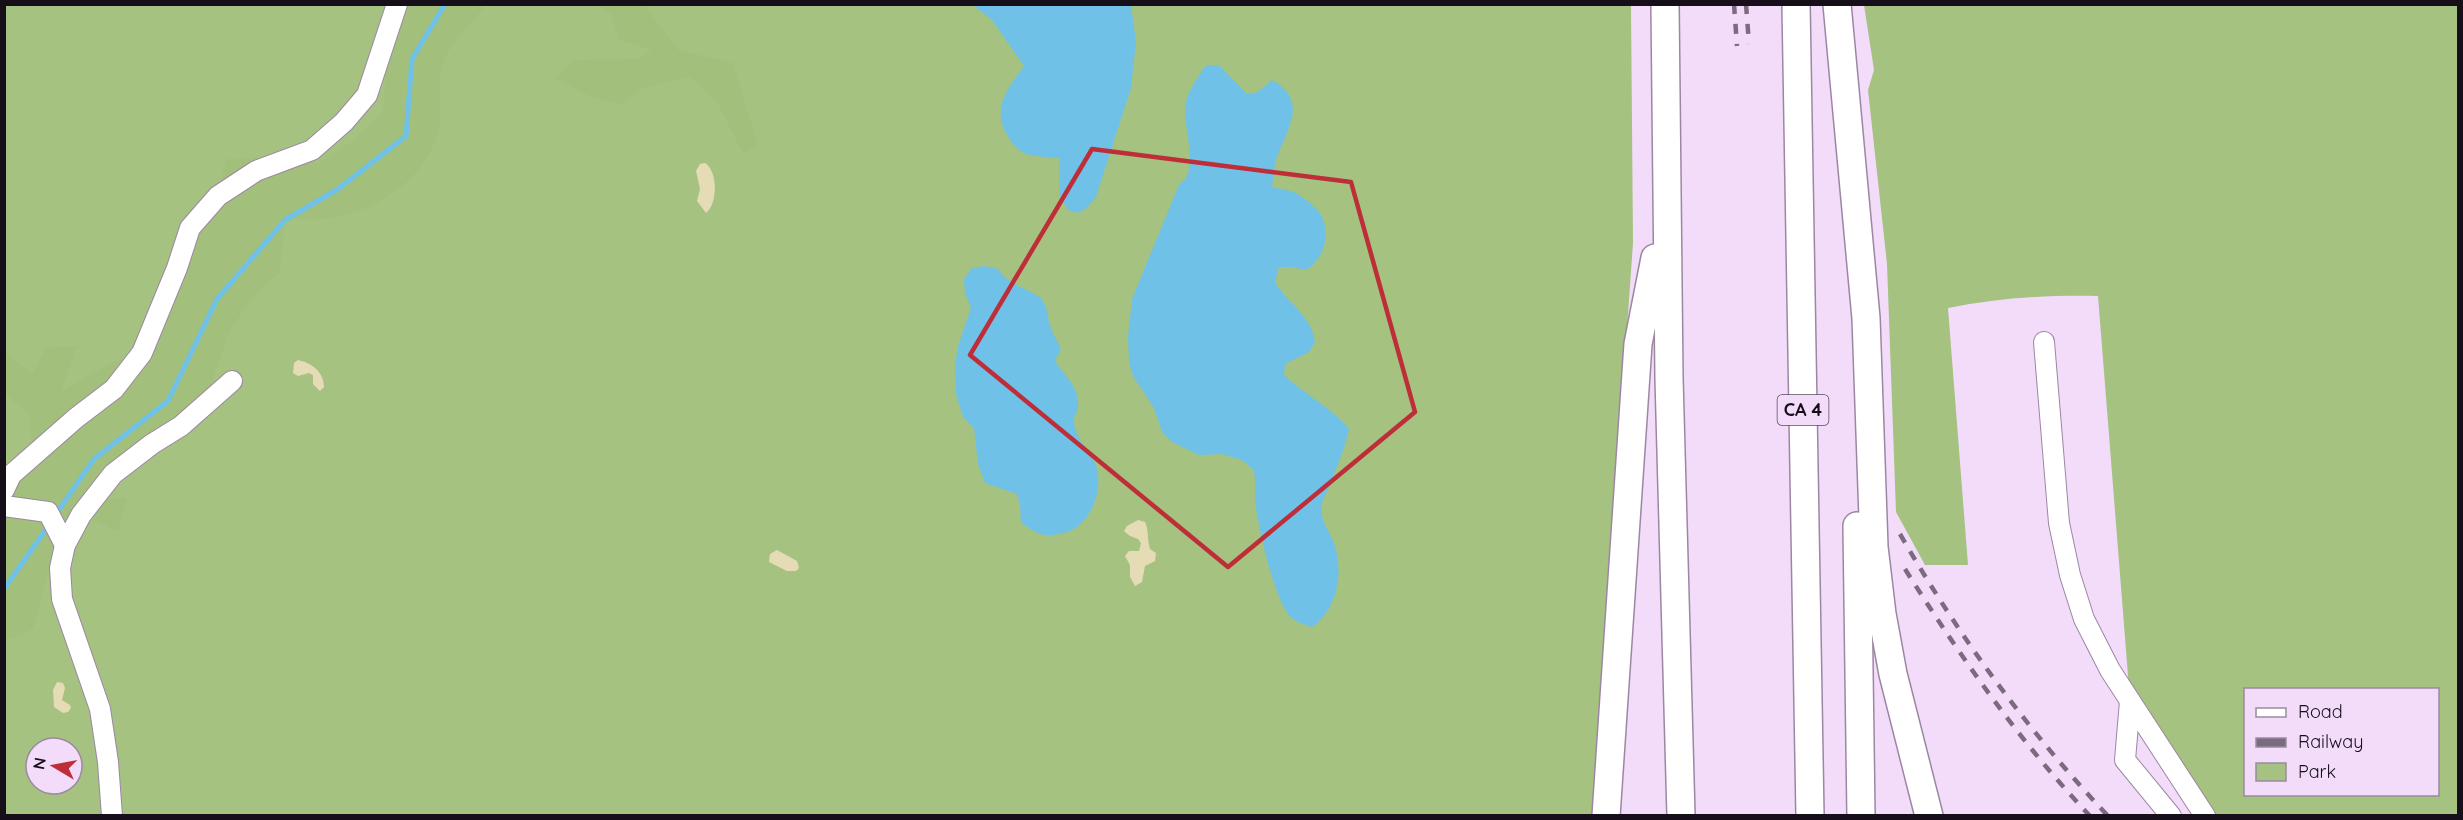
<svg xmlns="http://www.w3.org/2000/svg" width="2463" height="820" font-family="Quicksand,sans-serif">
<rect width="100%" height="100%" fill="#f3dcfa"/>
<g fill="#a5c281" fill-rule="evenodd">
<path d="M5,5H1631L1633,243L1593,815L5,816ZM36,748H72V784H36Z"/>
<path d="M1864,5H2458V815H2205L2130,701L2098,296C2047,295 1998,298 1948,308L1968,565H1925L1896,512L1887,264L1868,90L1874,70ZM2246,690H2438V794H2246Z"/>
</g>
<g fill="#a2c07c">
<path d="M407,5H486C471,23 451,41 443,64C436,83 443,108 439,128C430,175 377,212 331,218C316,220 301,219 285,220L280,272L254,295L229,332L203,408L94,498L127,499L118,531L81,515L60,568L46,577L33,629L5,641L4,470L32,458L30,415L5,394V356L8,354L32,374L46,348L77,346L61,392L108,364L141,353L177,268L218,196L226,159L263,158L293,150L318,164L354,140L383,110L390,23Z"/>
<polygon points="596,5 644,5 678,50 733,63 758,146 743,153 716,100 690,77 643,88 621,104 591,97 555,78 576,60 638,59 653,50 619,40 611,14"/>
</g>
<g fill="#e5dcb6">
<path d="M705,163C718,171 718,204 706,213L697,201L700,189L696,171L700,164Z"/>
<path d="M298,360C312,363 324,372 324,387L320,391L313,384V375L309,373L298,376L293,373L294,363Z"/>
<path d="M1138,520L1145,522C1149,530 1147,540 1150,549L1156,553L1155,561L1145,566L1142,582L1135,586L1130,577V565L1125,556L1129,551H1139L1141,543L1138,539L1130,536L1124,531L1127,526Z"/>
<polygon points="777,550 797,561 799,568 796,571 787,571 769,562 770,554"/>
<polygon points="57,682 63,683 65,688 62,700 70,705 71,708 68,712 63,713 54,707 53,690"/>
</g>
<g fill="#6fc1e8">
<path d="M973,5H1131L1136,42L1131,88L1096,197L1087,208L1077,213L1068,210L1059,194V158C1049,157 1037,157 1026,154C1020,152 1013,144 1009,138C990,109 1007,90 1024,66L992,20Z"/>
<path d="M1206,65H1219L1247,94L1258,92L1272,80C1307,100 1290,125 1278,154C1274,164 1274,176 1272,187C1281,189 1292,190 1299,195C1305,199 1316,207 1320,213C1332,233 1324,259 1306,270L1292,267H1279L1275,282C1288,304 1312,316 1315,342L1309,352L1285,364L1284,375C1305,395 1331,407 1349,429C1345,449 1336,468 1329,487C1327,492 1323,498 1322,504C1319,519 1329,530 1334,543C1344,573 1338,608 1312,627C1303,624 1294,622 1288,614C1274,595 1259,531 1256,507C1254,495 1256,483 1254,470L1242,460L1222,454L1199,455L1172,442L1162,432L1154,408L1133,376L1129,362L1128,337L1132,299L1179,185C1200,172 1184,129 1185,108C1186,93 1198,77 1206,65Z"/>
<path d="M985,266L998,269C1010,288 1035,289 1043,301C1049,310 1047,319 1051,328C1053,335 1058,342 1061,349L1055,361C1064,375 1079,386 1078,405C1077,417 1071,415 1076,431C1080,444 1092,453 1096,466C1104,488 1091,525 1067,532C1047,538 1038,536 1021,522L1020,505L1017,494L985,483L978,464L974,428L963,417L956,394L955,366L958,346L971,308L965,293L964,279L972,268Z"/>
</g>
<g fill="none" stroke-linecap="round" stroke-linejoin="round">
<g stroke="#6fc1e8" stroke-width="5">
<polyline points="56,514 94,459 168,401 217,299 285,220 338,189 406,136 412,59 445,4"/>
<polyline points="4,589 49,525"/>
</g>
<defs>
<g id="minor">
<polyline points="2044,342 2059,523 2070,575 2084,619 2110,670 2205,816"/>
<polyline points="4,490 11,475 76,418 114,389 142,353 177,268 190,228 218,196 256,171 312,150 344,122 367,95 397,4"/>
<polyline points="4,506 48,512 65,545"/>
<polyline points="2130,701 2125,760 2171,816"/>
<polyline points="112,816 108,762 100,709 62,599 60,568 65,545 81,515 113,474 152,444 181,426 232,381"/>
</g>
<g id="highway">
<polyline points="1665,4 1669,378 1681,816"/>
<polyline points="1796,4 1810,816"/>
<polyline points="1837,4 1866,318 1874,547 1882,614 1893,674 1929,816"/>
<polyline points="1857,526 1861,816"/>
<polyline points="1606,816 1638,344 1655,258"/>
</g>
</defs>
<use href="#minor" stroke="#9c87a3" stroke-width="22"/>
<use href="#highway" stroke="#9c87a3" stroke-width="30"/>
<use href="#minor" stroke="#fff" stroke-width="20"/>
<use href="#highway" stroke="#fff" stroke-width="27"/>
<g stroke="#7a6b7e" stroke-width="4.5" stroke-dasharray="10 10" stroke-linecap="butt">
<polyline points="1734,4 1737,46"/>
<polyline points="1746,4 1749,44"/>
<path d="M1900,534C1958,635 2027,730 2108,816"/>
<path d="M1905,569C1960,656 2019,741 2090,816"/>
</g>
</g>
<path fill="none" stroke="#be2e38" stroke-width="4.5" stroke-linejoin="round" d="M1092,149L1351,182L1415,412L1228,567L970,355Z"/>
<g text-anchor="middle" stroke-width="5" stroke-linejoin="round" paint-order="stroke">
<rect fill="#f3dcfa" stroke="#584c5c" stroke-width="1.5" x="1777.5" y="395" width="51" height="30" rx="4.5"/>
<g font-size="18" font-weight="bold" fill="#160e18">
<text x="1803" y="416">CA 4</text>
</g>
</g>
<rect width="2463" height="820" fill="none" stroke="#160e18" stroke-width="12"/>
<rect x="2244" y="688" width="195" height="108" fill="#f3dcfa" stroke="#9b8aa0" stroke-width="1.5"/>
<rect x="2256" y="708" width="30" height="9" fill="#ffffff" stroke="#9b8aa0" stroke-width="1.5"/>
<text x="2298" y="718" font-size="18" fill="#160e18">Road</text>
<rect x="2256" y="738" width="30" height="9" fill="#7a6b7e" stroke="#9b8aa0" stroke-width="1.5"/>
<text x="2298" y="748" font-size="18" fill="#160e18">Railway</text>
<rect x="2256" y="763" width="30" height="18" fill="#a5c281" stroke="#9b8aa0" stroke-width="1.5"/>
<text x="2298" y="778" font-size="18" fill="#160e18">Park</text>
<g transform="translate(54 766) rotate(280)"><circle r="28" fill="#f3dcfa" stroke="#9b8aa0" stroke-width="1.5"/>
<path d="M0-4.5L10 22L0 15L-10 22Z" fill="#be2e38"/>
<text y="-9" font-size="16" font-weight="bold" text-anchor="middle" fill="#160e18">N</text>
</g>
</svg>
